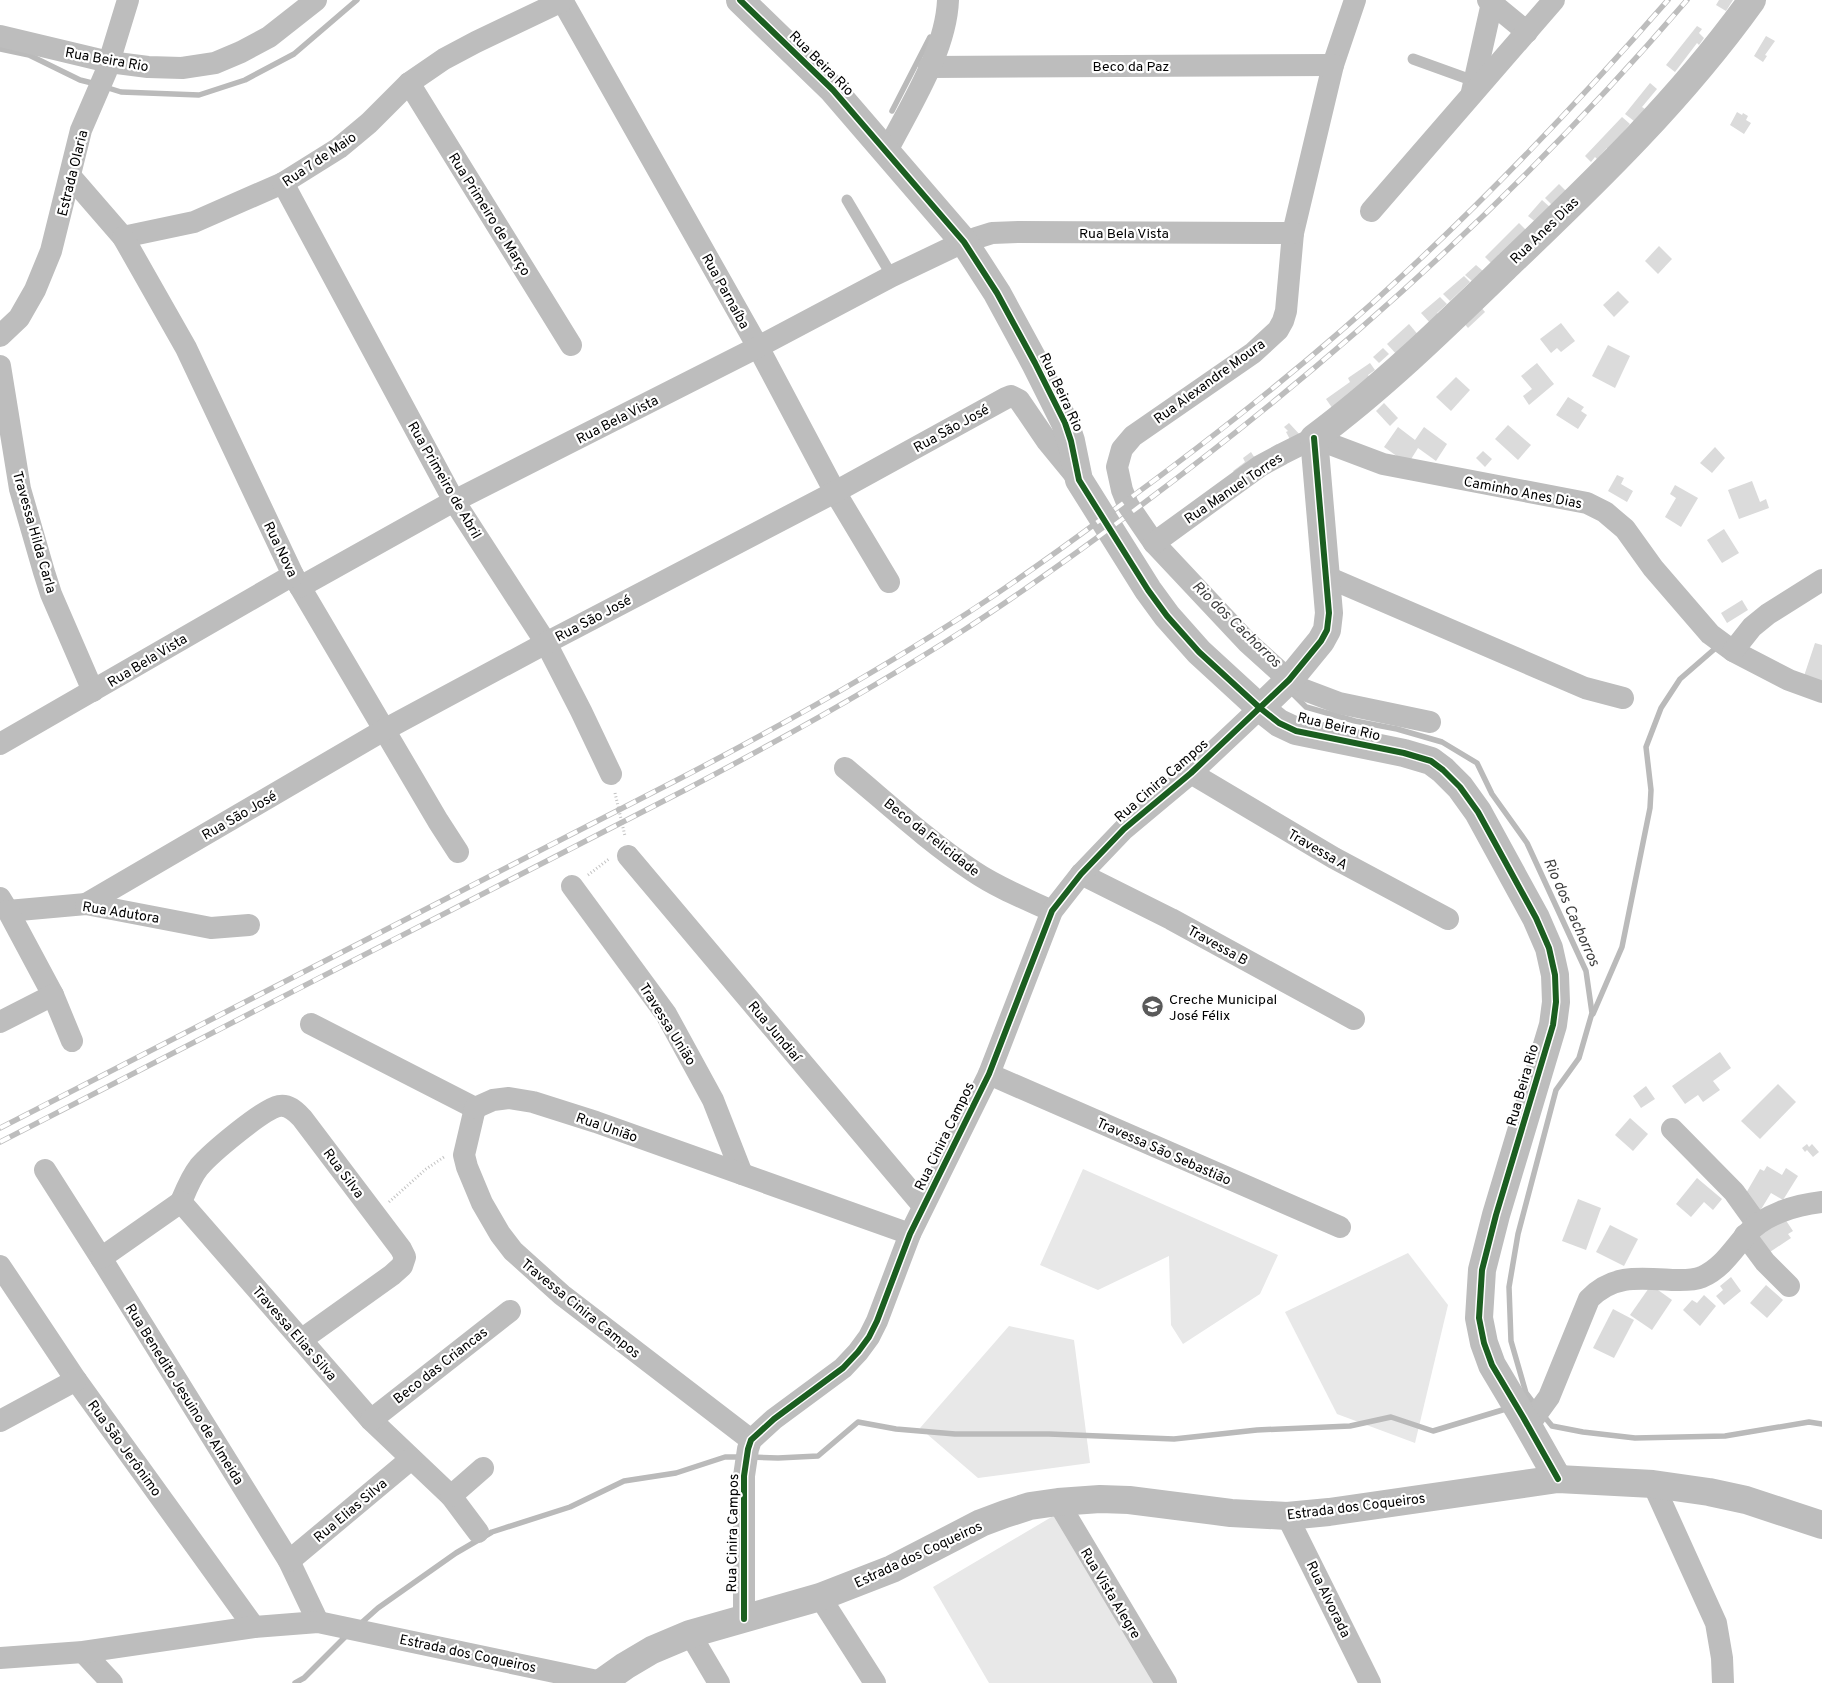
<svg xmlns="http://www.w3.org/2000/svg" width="1822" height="1683" font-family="Overpass,sans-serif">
<rect width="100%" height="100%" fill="#fff"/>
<g fill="#e8e8e8">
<polygon points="1083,1169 1278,1255 1260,1294 1183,1344 1171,1325 1169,1256 1098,1290 1040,1265"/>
<polygon points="1408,1253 1448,1305 1415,1443 1337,1414 1285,1312"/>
<polygon points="1009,1326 1074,1340 1090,1463 978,1478 920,1428"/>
<polygon points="1060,1512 1161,1683 989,1683 933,1587"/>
</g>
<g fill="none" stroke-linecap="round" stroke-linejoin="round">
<g stroke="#bababa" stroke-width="5.5">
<polyline points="0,49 29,55 80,80 96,84"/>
<polyline points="105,87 121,92 199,95 245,80 294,54 357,0"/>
<polyline points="892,111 930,37"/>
<polyline points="1293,694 1306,707 1355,721 1397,729 1442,742 1477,763 1492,794 1527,843 1586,971 1592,1013 1579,1058 1556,1090 1518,1234 1509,1287 1511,1341 1526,1393 1535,1405"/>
<polyline points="1593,1014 1622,947 1650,808 1651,790 1646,747 1661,708 1680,679 1718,646"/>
<polyline points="1543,1415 1552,1426 1583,1432 1635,1438 1725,1436 1809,1422 1822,1424"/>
<polyline points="751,1457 778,1458 818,1456 858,1422 896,1429 955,1434 1049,1434 1174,1439 1257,1430 1350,1426 1391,1417 1433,1431 1509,1408"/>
<polyline points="359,1625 378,1608 456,1553 492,1532 570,1507 624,1481 676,1473 725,1457 742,1457"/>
<polyline points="295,1683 304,1678 348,1634"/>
</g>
</g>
<g fill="#dbdbdb">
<polygon points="1719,0 1733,0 1726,11 1716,5"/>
<polygon points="1697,26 1702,29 1699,33 1704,38 1699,45 1697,43 1675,72 1666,65"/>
<polygon points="1766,36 1775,41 1765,55 1767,56 1763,62 1754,56"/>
<polygon points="1650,83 1657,89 1642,107 1645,109 1634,121 1625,114"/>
<polygon points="1737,112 1742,115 1743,113 1748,116 1746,120 1751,123 1744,134 1730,125"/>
<polygon points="1622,117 1630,124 1608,150 1607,148 1597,159 1595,157 1591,162 1585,156"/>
<polygon points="1559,184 1569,194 1555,208 1545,198"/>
<polygon points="1542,200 1551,208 1537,223 1528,216"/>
<polygon points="1519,223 1526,230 1491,263 1485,257"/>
<polygon points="1659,246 1672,259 1658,274 1645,261"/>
<polygon points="1476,265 1483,271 1472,281 1465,275"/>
<polygon points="1464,276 1470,282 1450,301 1443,294"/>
<polygon points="1618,291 1629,302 1614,317 1603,305"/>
<polygon points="1440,297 1447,304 1437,313 1440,316 1431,324 1421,313"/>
<polygon points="1480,306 1485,312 1468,328 1463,322"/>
<polygon points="1561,323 1575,341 1561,352 1557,348 1551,353 1540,339"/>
<polygon points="1409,324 1420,337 1399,357 1387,344"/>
<polygon points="1608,345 1630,356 1615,388 1592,376"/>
<polygon points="1383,348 1389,354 1379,363 1373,357"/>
<polygon points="1370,363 1375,370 1368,375 1374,384 1333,409 1326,399 1350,382 1348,378"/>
<polygon points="1537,363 1554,384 1529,405 1523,396 1532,389 1521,376"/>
<polygon points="1456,377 1470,390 1451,411 1436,397"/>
<polygon points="1568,397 1584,407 1581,411 1587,415 1578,429 1556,415"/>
<polygon points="1384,403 1398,418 1390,426 1376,411"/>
<polygon points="1289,423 1302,437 1292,443 1286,432 1288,431 1284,427"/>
<polygon points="1508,425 1531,445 1518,460 1495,439"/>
<polygon points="1398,427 1415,440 1424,427 1447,444 1436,461 1418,448 1408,464 1384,447"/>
<polygon points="1715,447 1725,458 1712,473 1700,463"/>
<polygon points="1483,451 1492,459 1485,467 1476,458"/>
<polygon points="1251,452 1258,463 1238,477 1233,471 1245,462 1243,458"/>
<polygon points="1617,475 1624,478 1621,484 1633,491 1627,502 1608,491"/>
<polygon points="1752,481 1760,502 1766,499 1769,508 1739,519 1728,490"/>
<polygon points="1675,485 1698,498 1681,527 1665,517 1676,498 1670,494"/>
<polygon points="1724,529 1739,553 1722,563 1707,540"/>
<polygon points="1742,600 1748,610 1727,623 1721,613"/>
<polygon points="1815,643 1822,645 1822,681 1804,676"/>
<polygon points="1720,1052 1731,1068 1713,1081 1720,1090 1703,1102 1698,1095 1685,1104 1672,1086"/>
<polygon points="1778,1084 1796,1102 1760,1139 1741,1121"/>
<polygon points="1646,1086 1655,1099 1641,1108 1633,1096"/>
<polygon points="1630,1118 1648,1134 1633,1151 1615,1135"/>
<polygon points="1807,1144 1809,1147 1812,1144 1819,1152 1813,1157 1807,1150 1805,1152 1802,1148"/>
<polygon points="1767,1166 1782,1175 1786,1168 1798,1176 1783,1200 1771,1193 1760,1211 1742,1200 1760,1169 1764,1171"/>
<polygon points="1697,1178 1722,1199 1713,1210 1704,1202 1691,1217 1676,1204"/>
<polygon points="1578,1199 1601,1208 1586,1250 1562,1241"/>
<polygon points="1785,1219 1793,1231 1788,1234 1791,1238 1767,1254 1756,1237"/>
<polygon points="1610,1225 1638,1239 1624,1266 1596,1252"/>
<polygon points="1731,1277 1741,1291 1724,1305 1716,1296 1723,1290 1720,1286"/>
<polygon points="1651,1285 1672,1300 1652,1330 1630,1315"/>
<polygon points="1766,1285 1783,1300 1767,1318 1750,1303"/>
<polygon points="1704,1295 1716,1306 1700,1326 1683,1310 1692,1300 1697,1303"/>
<polygon points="1613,1309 1634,1320 1614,1358 1593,1348"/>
</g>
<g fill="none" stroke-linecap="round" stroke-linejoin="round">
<g stroke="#c2c2c2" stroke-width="3" stroke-dasharray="1 2.5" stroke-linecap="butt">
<polyline points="615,793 625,836"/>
<polyline points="588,875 609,859"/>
<polyline points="389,1202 426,1169 444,1157"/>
</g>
<g stroke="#bdbdbd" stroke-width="11">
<polyline points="1413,59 1474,81"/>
<polyline points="847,200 892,276"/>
</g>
<g stroke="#bdbdbd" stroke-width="22">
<polyline points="562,0 758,347 835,492 889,582"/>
<polyline points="1355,0 1333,65 1293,233 1286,311 1283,321 1278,330 1253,353 1133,436 1122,449 1117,467 1122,490 1128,505 1154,543 1247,642 1289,680 1302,689 1339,703 1430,722"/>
<polyline points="1488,0 1527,32"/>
<polyline points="0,36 109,62 148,67 182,68 215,63 241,52 269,37 316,0"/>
<polyline points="929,67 1333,65"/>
<polyline points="409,83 571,345"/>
<polyline points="1472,92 1492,3"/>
<path d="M887,151C910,106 946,51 948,0"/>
<polyline points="71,177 123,237 194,222 283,183 339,148 369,123 409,83 444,59 476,42 562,1"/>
<polyline points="283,183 454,501 546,643 581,711 611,774"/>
<polyline points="1371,211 1554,0"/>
<polyline points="123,237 186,348 293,575 438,821 458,852"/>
<polyline points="0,336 19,318 35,290 51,251 81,130 106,72 128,0"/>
<polyline points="0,366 20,489 44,572 51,594 93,691"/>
<polyline points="1154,543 1260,466 1282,454 1314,438 1383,464 1587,503 1605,512 1625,529 1653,568 1710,634 1733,651 1789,680 1822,692"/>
<polyline points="1325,576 1585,688 1623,698"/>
<polyline points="300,587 454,501 758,347 892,276 957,245 976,238 992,233 1019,232 1293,233"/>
<polyline points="1733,651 1752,627 1768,614 1822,580"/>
<polyline points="0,744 293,575"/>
<path d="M845,768C887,803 929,842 973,871C998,888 1026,899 1052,911"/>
<polyline points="1191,773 1334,858 1448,919"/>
<polyline points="628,856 923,1206"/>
<polyline points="1081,874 1171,919 1354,1019"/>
<polyline points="572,886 666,1014 713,1100 742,1174"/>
<polyline points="0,898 8,911 86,904 211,928 249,925"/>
<polyline points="86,904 384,730 546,643 835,492 1006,398 1011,396 1019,400 1047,441 1079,480"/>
<polyline points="8,911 53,995 72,1041"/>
<polyline points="0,1022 53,995"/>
<polyline points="311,1024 475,1108"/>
<polyline points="989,1074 1340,1227"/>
<polyline points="475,1108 464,1155 467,1167 482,1203 500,1234 513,1251 562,1295 751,1440"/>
<polyline points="475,1108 493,1100 509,1098 533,1102 596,1122 910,1234"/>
<polyline points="1672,1129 1734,1192 1757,1224"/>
<polyline points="45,1170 101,1258 289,1561 318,1622"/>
<path d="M181,1202C186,1190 191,1177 199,1167C211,1153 263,1109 279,1106C289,1104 296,1112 302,1118L401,1249L405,1257L402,1266L392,1275L301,1340"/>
<polyline points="1745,1235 1765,1262 1789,1286"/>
<polyline points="101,1258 181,1202 371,1420 451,1496 478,1532"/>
<polyline points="0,1266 76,1380 254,1627"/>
<polyline points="371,1420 510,1311"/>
<polyline points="0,1421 76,1380"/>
<path d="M1528,1426L1549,1397L1589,1299C1613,1274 1640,1278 1672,1280C1682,1280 1692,1281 1702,1277C1722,1268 1732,1251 1746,1235C1764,1214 1796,1205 1822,1202"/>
<polyline points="1653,1484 1716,1623 1722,1658 1723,1683"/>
<polyline points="451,1496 483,1468"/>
<polyline points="1058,1502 1166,1683"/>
<polyline points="1287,1516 1370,1683"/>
<polyline points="289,1561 411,1459"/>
<polyline points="820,1597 875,1683"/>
<polyline points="744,1619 744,1476 748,1449 751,1440 774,1419 843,1368 858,1352 869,1337 877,1321 910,1234 989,1074 1052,911 1081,874 1124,829 1191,773 1260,708"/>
<polyline points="690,1634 719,1683"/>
<polyline points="83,1652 112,1683"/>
<polyline points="0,1658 83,1652 254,1627 318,1622 602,1682"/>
</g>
<g stroke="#bdbdbd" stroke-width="28">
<polyline points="740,0 833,90 964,242 997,293 1035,363 1065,423 1071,441 1079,480 1148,590 1167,616 1199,652 1260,708 1279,723 1296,731 1404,753 1431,761 1443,770 1460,787 1478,812 1536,918 1549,948 1555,975 1556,1002 1553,1025 1496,1215 1482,1270 1479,1318 1484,1343 1492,1365 1523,1417 1558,1479"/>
<path d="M1260,708L1289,680L1321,641L1327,630L1329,613L1314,438C1384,386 1446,325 1509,264C1596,181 1682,98 1752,0"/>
<polyline points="601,1683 625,1666 652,1650 690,1634 820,1597 892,1569 981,1523 1005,1514 1030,1506 1058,1502 1100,1499 1129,1500 1231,1513 1287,1516 1329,1512 1558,1479 1653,1484 1709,1492 1746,1500 1822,1525"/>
</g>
<defs>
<g id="rail">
<path d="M0,1128L679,779C773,730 866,678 955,621C1007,588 1057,552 1107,515C1209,441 1310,362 1403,275C1497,188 1584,96 1668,0"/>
<path d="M0,1142L685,790C780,740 874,688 964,630C1026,590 1085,547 1144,503C1342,355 1526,188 1687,0"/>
</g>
</defs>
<use href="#rail" stroke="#bdbdbd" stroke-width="5.5"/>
<use href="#rail" stroke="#fff" stroke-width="4" stroke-dasharray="11" stroke-linecap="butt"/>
<defs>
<g id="cycleway">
<polyline points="740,0 833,90 964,242 997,293 1035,363 1065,423 1071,441 1079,480 1148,590 1167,616 1199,652 1260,708 1279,723 1296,731 1404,753 1431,761 1443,770 1460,787 1478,812 1536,918 1549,948 1555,975 1556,1002 1553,1025 1496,1215 1482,1270 1479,1318 1484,1343 1492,1365 1523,1417 1558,1479"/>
<polyline points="744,1619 744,1476 748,1449 751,1440 774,1419 843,1368 858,1352 869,1337 877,1321 910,1234 989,1074 1052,911 1081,874 1124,829 1191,773 1289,680 1321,641 1327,630 1329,613 1314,438"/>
</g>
</defs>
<use href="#cycleway" stroke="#fff" stroke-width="9"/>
<use href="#cycleway" stroke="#1b5e20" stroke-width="6"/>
</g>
<defs>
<symbol id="school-disc" viewBox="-11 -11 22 22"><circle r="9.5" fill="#595959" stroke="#fff"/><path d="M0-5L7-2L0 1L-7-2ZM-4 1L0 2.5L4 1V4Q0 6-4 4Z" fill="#fff"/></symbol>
</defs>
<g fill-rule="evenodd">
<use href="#school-disc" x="1140" y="994" width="25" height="25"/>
</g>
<g text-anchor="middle" stroke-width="4.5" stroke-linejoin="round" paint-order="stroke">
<g font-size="14" fill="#000" stroke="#fff">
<text transform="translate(107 59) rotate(10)" y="5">Rua Beira Rio</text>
<text transform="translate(822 63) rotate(45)" y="5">Rua Beira Rio</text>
<text x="1131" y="71">Beco da Paz</text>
<text transform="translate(319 159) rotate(-34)" y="5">Rua 7 de Maio</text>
<text transform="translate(72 173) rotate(-76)" y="5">Estrada Olaria</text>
<text transform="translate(490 214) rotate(58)" y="5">Rua Primeiro de Março</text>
<text transform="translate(1544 230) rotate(-44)" y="5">Rua Anes Dias</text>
<text x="1124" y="238">Rua Bela Vista</text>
<text transform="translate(726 291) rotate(61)" y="5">Rua Parnaíba</text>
<text transform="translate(1209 381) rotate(-36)" y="5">Rua Alexandre Moura</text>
<text transform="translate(1062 392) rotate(65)" y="5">Rua Beira Rio</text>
<text transform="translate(617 419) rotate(-27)" y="5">Rua Bela Vista</text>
<text transform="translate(951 428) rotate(-29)" y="5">Rua São José</text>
<text transform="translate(445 480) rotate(60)" y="5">Rua Primeiro de Abril</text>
<text transform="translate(1233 488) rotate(-34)" y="5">Rua Manuel Torres</text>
<text transform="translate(1523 492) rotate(11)" y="5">Caminho Anes Dias</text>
<text transform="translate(35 532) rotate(74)" y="5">Travessa Hilda Carla</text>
<text transform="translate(281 549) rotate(64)" y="5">Rua Nova</text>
<text transform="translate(593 618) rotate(-28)" y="5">Rua São José</text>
<text transform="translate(147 660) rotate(-31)" y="5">Rua Bela Vista</text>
<text transform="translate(1339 726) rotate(13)" y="5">Rua Beira Rio</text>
<text transform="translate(1161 780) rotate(-41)" y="5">Rua Cinira Campos</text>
<text transform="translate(239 815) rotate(-30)" y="5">Rua São José</text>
<text transform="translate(932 837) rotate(38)" y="5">Beco da Felicidade</text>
<text transform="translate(1318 849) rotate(30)" y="5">Travessa A</text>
<text transform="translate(121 912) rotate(9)" y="5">Rua Adutora</text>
<text transform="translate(1218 945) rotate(29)" y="5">Travessa B</text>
<text transform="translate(668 1024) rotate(58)" y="5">Travessa União</text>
<text transform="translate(775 1031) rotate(50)" y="5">Rua Jundiaí</text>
<text transform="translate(1522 1085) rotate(-74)" y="5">Rua Beira Rio</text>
<text transform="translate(607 1127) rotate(19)" y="5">Rua União</text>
<text transform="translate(944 1136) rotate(-64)" y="5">Rua Cinira Campos</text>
<text transform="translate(1164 1151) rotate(24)" y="5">Travessa São Sebastião</text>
<text transform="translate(344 1173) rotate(53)" y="5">Rua Silva</text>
<text transform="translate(581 1308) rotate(39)" y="5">Travessa Cinira Campos</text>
<text transform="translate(295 1333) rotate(49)" y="5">Travessa Elias Silva</text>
<text transform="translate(440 1365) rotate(-38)" y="5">Beco das Criancas</text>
<text transform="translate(185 1394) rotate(58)" y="5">Rua Benedito Jesuino de Almeida</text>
<text transform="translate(125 1448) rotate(54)" y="5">Rua São Jerônimo</text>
<text transform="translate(1356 1506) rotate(-7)" y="5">Estrada dos Coqueiros</text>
<text transform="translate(350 1510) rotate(-40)" y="5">Rua Elias Silva</text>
<text transform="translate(732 1533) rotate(-89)" y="5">Rua Cinira Campos</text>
<text transform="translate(918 1554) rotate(-25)" y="5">Estrada dos Coqueiros</text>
<text transform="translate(1111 1593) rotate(59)" y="5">Rua Vista Alegre</text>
<text transform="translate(1329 1599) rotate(64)" y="5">Rua Alvorada</text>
<text transform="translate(468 1653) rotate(12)" y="5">Estrada dos Coqueiros</text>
</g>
<g font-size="14" fill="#000" stroke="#fff" text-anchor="start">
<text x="1169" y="1004">Creche Municipal<tspan x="1169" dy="16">José Félix</tspan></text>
</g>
<g font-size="15" font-style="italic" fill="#3d3d3d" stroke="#fff">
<text transform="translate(1237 624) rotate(44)" y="5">Rio dos Cachorros</text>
<text transform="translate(1572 912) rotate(66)" y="5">Rio dos Cachorros</text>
</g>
</g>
</svg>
